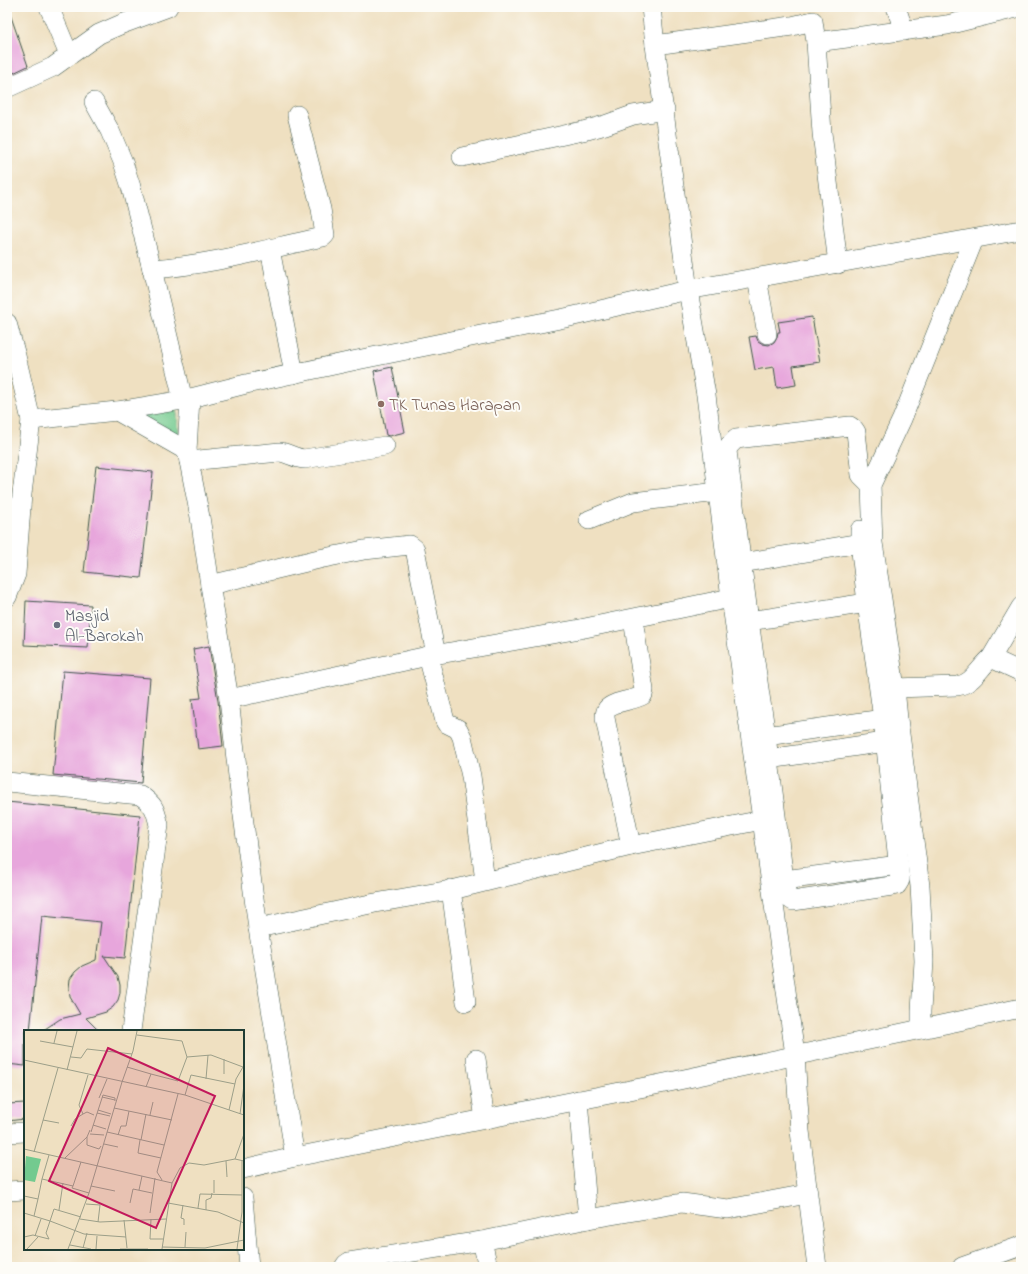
<svg xmlns="http://www.w3.org/2000/svg" width="1028" height="1274" font-family="'Indie Flower',sans-serif">
<rect width="100%" height="100%" fill="#fdfcf7"/>
<filter id="ink" filterUnits="userSpaceOnUse"><feTurbulence type="fractalNoise" baseFrequency=".025" numOctaves="2"/><feDisplacementMap in="SourceGraphic" scale="8" xChannelSelector="R" yChannelSelector="G"/><feConvolveMatrix kernelMatrix="1 2 1 2 8 2 1 2 1" color-interpolation-filters="sRGB"/></filter>
<filter id="wash" filterUnits="userSpaceOnUse"><feTurbulence type="fractalNoise" baseFrequency=".012" numOctaves="4" result="noise"/><feDisplacementMap in="SourceGraphic" scale="16" xChannelSelector="R" yChannelSelector="G"/><feGaussianBlur stdDeviation="0.9" result="paint"/><feColorMatrix in="noise" values="0 0 0 0 0 0 0 0 0 0 0 0 0 0 0 0 0 1.4 0 .05"/><feComposite in="paint" operator="in"/></filter>
<g filter="url(#wash)">
<rect width="100%" height="100%" fill="#efe0c1"/>
<polygon fill="#73ca8f" stroke="#498462" points="176,405 180,438 132,413"/>
<g id="blocks">
<g fill="#e7a6dc">
<polygon points="7,11 9,11 28,66 7,76"/>
<polygon points="812,317 820,362 793,366 796,385 777,388 774,367 755,370 749,337 756,336 758,341 763,344 769,345 774,342 777,337 778,332 780,332 778,322"/>
<polygon points="392,367 405,432 389,436 386,435 374,371"/>
<polygon points="96,466 153,472 141,578 84,572"/>
<polygon points="26,601 91,605 88,648 24,645"/>
<polygon points="209,646 218,701 223,746 198,749 192,699 201,698 193,649"/>
<polygon points="63,671 150,678 141,783 53,775"/>
<polygon points="7,802 140,815 125,958 104,956 118,977 120,985 120,993 118,1000 113,1007 106,1012 86,1018 99,1031 42,1031 60,1019 80,1014 70,997 69,988 70,979 75,972 82,966 96,960 101,922 42,916 30,1031 25,1031 25,1066 7,1064"/>
<polygon points="25,1103 25,1119 7,1121 7,1104"/>
</g>
</g>
</g>
<g filter="url(#ink)">
<use href="#blocks" fill-opacity="0" stroke="#3e5549" stroke-width="1"/>
<g fill="none" stroke-linecap="round" stroke-linejoin="round">
<defs>
<g id="minor">
<polyline points="49,7 69,55"/>
<polyline points="651,7 655,45 688,290 706,395 731,598 795,1055 800,1131 817,1267"/>
<polyline points="896,7 904,31"/>
<polyline points="655,45 792,26 813,21 816,42"/>
<polyline points="7,88 53,67 99,34 122,24 168,7"/>
<polyline points="94,102 110,131 123,162 131,187 152,269 183,400"/>
<polyline points="462,157 587,130 605,125 633,115 665,110"/>
<polyline points="270,249 294,374"/>
<polyline points="838,264 822,133 816,42 947,25 1021,7"/>
<path d="M152,269C210,265 266,249 323,237L325,235L321,209L297,115"/>
<polyline points="757,278 767,334"/>
<polyline points="7,323 16,356 31,420 22,494 16,574 7,597"/>
<polyline points="117,411 187,451 200,517 210,585 229,699 240,793 258,928 295,1157"/>
<polyline points="31,420 117,411 183,400 246,384 357,360 565,318 688,290 1021,230"/>
<polyline points="187,451 190,398"/>
<path d="M189,461L280,452C288,453 295,458 304,459L385,446"/>
<polyline points="589,520 633,502 718,492"/>
<polyline points="860,543 867,603 883,719 900,880 897,885 892,886 793,901 787,897 784,880 766,736 749,621 727,451 729,446 736,439 850,426 854,429 856,432 861,475 871,485"/>
<polyline points="742,563 860,543 860,530"/>
<polyline points="210,585 319,559 364,550 410,545 415,549 436,655"/>
<polyline points="749,621 867,603"/>
<polyline points="428,656 445,721 446,723 458,729 462,737 471,776 485,881"/>
<polyline points="991,658 1021,672"/>
<path d="M895,688L957,686C973,684 979,668 991,658L1021,607"/>
<polyline points="229,699 428,656 580,629 731,598"/>
<polyline points="766,736 883,719"/>
<polyline points="769,759 885,742"/>
<path d="M7,782L140,795C154,805 155,808 159,825L131,1031"/>
<path d="M631,846L605,718C605,715 605,712 607,709C613,701 634,701 643,695L644,690L633,619"/>
<polyline points="784,880 899,865"/>
<polyline points="451,889 466,1002"/>
<polyline points="258,928 375,903 456,889 631,846 762,820"/>
<polyline points="921,1029 921,1011 924,961 920,886 898,719 895,688 882,599 873,543 871,485 902,419 974,239"/>
<polyline points="476,1059 485,1119"/>
<polyline points="578,1100 588,1219 682,1203 728,1209 807,1194"/>
<polyline points="7,1133 25,1132"/>
<polyline points="243,1169 295,1157 665,1083 1021,1008"/>
<polyline points="7,1191 25,1190"/>
<polyline points="243,1198 249,1267"/>
<polyline points="482,1241 488,1267"/>
<polyline points="344,1267 346,1264 349,1262 482,1241 588,1219"/>
<polyline points="962,1267 1021,1246"/>
</g>
</defs>
<use href="#minor" stroke="#3e5549" stroke-width="20"/>
<use href="#minor" stroke="#fff" stroke-width="19"/>
</g>
</g>
<circle fill="#8d6e63" stroke="#fdfcf7" stroke-width="1.5" cx="381" cy="404" r="4"/>
<circle fill="#6b7280" stroke="#fdfcf7" stroke-width="1.5" cx="57" cy="625" r="4"/>
<g text-anchor="middle" stroke-width="4" stroke-linejoin="round" paint-order="stroke">
<g font-size="17" fill="#785e54" stroke="#fdfcf7" text-anchor="start">
<text x="389" y="410">TK Tunas Harapan</text>
</g>
<g font-size="17" fill="#5b616d" stroke="#fdfcf7" text-anchor="start">
<text x="65" y="621">Masjid<tspan x="65" dy="20">Al-Barokah</tspan></text>
</g>
</g>
<g transform="translate(24 1030)">
<rect width="220" height="220" fill="#efe0c1"/>
<path d="M2,126L17,129L11,152L0,150Z" fill="#73ca8f"/>
<path fill="none" stroke="#9c9f89" stroke-width="1" d="M113,5L158,11L163,27L187,25L219,37M16,11L49,17M30,13L33,1M47,27L57,28L63,19L108,24M200,29V44M0,30L161,65L220,85M103,37L127,44L122,57M43,40L53,1M127,44L154,51L163,27M182,49L184,25M161,65L167,45L211,54M78,67L91,70M75,68L83,49M90,78L148,90M74,80L87,84M205,80L212,49L219,37M73,83L86,86M59,84L55,75L64,45M216,84L220,55M126,85L129,72M19,90L35,93M69,95L82,99M47,96L51,89L59,84L63,82L70,85M67,102L79,65L91,68V71M83,102L140,115M66,104L80,105M94,105L97,96H102L105,81M63,107V115L75,119L77,116M116,110L114,123L137,128M117,110L122,84M80,114L94,117M0,119L148,153M10,122L34,38M25,125L18,149L49,156L57,132M41,128L63,107L66,100M211,129L220,104M202,131L203,147M138,150L133,142L154,64M49,156L48,158L65,163M67,156L91,161M115,160L118,146M190,163V150M0,166L14,169L18,149M106,173L109,159L128,163M144,173L194,182L220,193M62,174L76,175L74,192M159,175L157,188L160,189V195M174,178L176,164L218,165M35,180L39,153M182,180V170L187,168L188,163M0,183L26,191L30,179L57,187M126,183L131,148M10,186L14,169M56,189L76,192L142,189M127,189L126,209H139M100,190L103,218M11,206L17,189M0,207L9,205L25,209L22,203L26,191L60,204L102,207M46,215L67,219M138,217L181,218L220,210M161,217L162,202M59,218L63,203M3,219L14,207M44,219L65,163L98,52L109,21L113,1M72,219L73,206M96,219H124M138,219L148,153L156,138L165,133L180,135L211,129L220,131M213,219L218,182V130"/>
<path fill="#c2185b" fill-opacity="0.15" stroke="#c2185b" stroke-width="2" d="M84,18L191,66L132,198L25,151Z"/>
<rect width="220" height="220" fill="none" stroke="#1f3d34" stroke-width="2"/>
</g>
<rect width="1028" height="1274" fill="none" stroke="#fdfcf7" stroke-width="24"/>
</svg>
